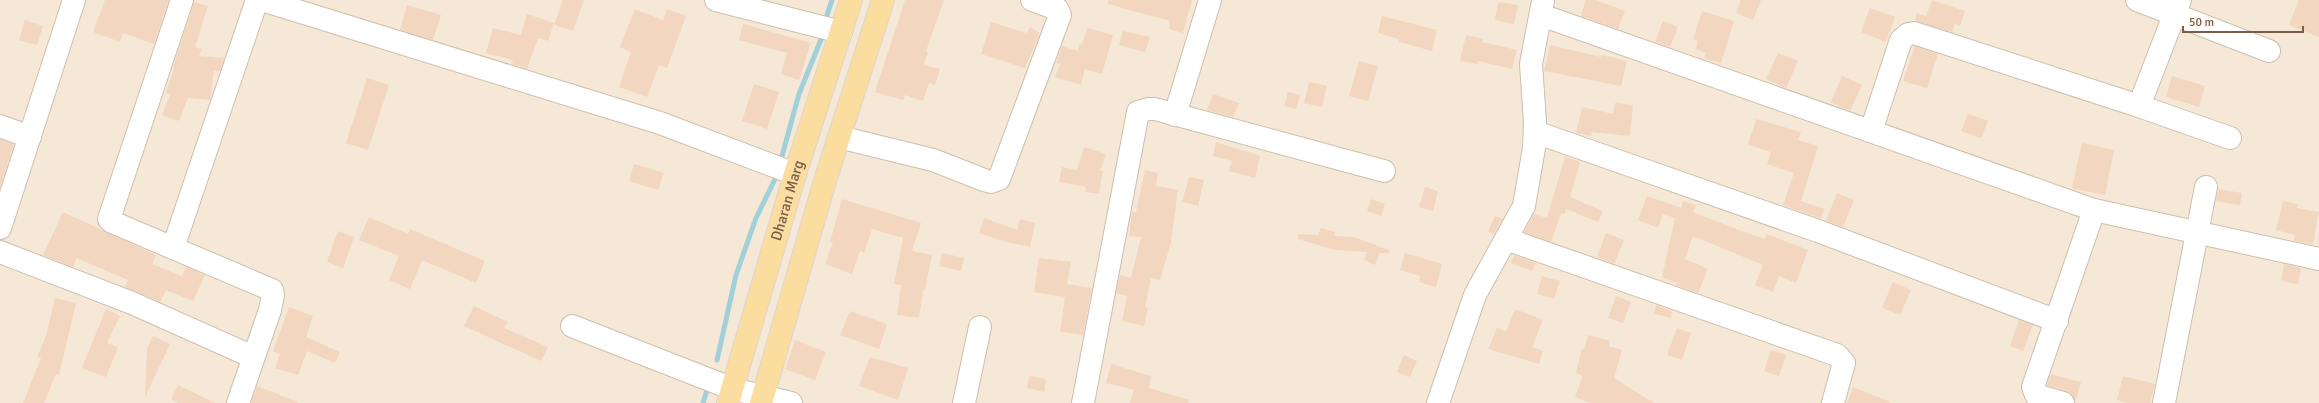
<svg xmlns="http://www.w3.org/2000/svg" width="2319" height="403" font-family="Signika,sans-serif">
<rect width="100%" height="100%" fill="#fdf6e8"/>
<rect fill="#f5e8d6" x="0" y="0" width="2319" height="403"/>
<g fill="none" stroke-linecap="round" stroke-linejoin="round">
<g stroke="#a1cfda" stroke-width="5">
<polyline points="825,21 832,0"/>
<polyline points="782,156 799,94 822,37"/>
<polyline points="717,360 736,275 756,218 776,177"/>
<polyline points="703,403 707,390"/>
</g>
</g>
<g fill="#f3d6bf">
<polygon points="105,0 169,0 154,44 123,33 120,42 93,32"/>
<polygon points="563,0 584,0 573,31 554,25"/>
<polygon points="905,0 944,0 926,51 928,52 924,65 940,69 935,85 929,83 923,101 905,95 903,100 875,92"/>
<polygon points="1108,0 1192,0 1183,33 1169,29 1170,21 1108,4"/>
<polygon points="1586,0 1595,0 1625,11 1618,29 1581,16"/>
<polygon points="1741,0 1761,0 1753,20 1736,13"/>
<polygon points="1932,0 1965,11 1960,26 1955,24 1952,32 1915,21 1917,13 1926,16"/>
<polygon points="2299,0 2319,0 2319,37 2289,25"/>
<polygon points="194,2 208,6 195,47 202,49 199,56 224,58 224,60 220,71 214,71 210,100 188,98 179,121 162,115 170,95 166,93 174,68 173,68"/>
<polygon points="1498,2 1518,5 1514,24 1495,20"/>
<polygon points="407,5 441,15 433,40 400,30"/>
<polygon points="1870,8 1895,17 1886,42 1861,32"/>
<polygon points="635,9 663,20 667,9 686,16 667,68 659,65 647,97 619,87 631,52 620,47"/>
<polygon points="1702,11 1734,21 1721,63 1704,58 1706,53 1696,49 1698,41 1693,39"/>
<polygon points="527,14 554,23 548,41 538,38 527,69 512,64 513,60 486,53 493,28 521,35"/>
<polygon points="1382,16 1437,30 1432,51 1399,42 1399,39 1378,33"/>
<polygon points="25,20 43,26 37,45 19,40"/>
<polygon points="1663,21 1678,27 1670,47 1655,42"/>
<polygon points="991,22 1027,33 1030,27 1040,33 1025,68 981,54"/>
<polygon points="743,24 811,43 799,80 781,74 787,53 739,40"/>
<polygon points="1087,28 1113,35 1102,74 1085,69 1081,85 1055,77 1060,64 1056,63 1062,46 1078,51 1080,44 1082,45"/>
<polygon points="1123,31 1150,37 1145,52 1119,45"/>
<polygon points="1466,35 1483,39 1482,42 1517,50 1512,69 1478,61 1478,64 1460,61"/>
<polygon points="1550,45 1601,57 1602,55 1627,61 1621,86 1544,71"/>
<polygon points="1915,46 1938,54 1927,88 1903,81"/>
<polygon points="1778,53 1798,61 1786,88 1766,79"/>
<polygon points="1359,61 1378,66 1368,101 1349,96"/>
<polygon points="1842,76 1862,85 1850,111 1831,102"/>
<polygon points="2172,76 2205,86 2199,107 2166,97"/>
<polygon points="367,78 389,85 368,150 346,143"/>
<polygon points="1309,82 1327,86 1322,107 1304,103"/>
<polygon points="754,84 779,92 767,129 742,121"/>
<polygon points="1288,92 1300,95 1296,109 1284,106"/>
<polygon points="1213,94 1239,103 1233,117 1207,110"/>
<polygon points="1615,103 1633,105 1630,136 1592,132 1591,136 1576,133 1582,107 1613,114"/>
<polygon points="1968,114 1988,121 1981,138 1961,131"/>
<polygon points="1756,119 1801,132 1798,140 1818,146 1801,201 1824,209 1821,219 1783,205 1794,173 1767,164 1771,152 1748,145"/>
<polygon points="0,139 14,144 0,188"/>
<polygon points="1216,142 1260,156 1255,178 1229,171 1232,161 1213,156"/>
<polygon points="2082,143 2114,150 2105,195 2072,188"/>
<polygon points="1084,147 1106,154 1100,171 1103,171 1099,194 1085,192 1086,187 1059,182 1062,167 1077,170"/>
<polygon points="1565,157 1580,162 1570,197 1603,211 1598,222 1566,209 1565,214 1561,213 1551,242 1524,232 1534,214 1547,218"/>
<polygon points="634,164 664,173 658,190 629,181"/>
<polygon points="1145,170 1158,173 1156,186 1178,190 1171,242 1160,280 1151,278 1145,307 1148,308 1144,326 1122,321 1127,296 1116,293 1120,275 1131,278 1141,237 1129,236 1132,212 1136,212"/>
<polygon points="1189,177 1204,180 1198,206 1182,202"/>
<polygon points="1425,187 1438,191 1433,211 1419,207"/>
<polygon points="2218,189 2242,193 2240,205 2216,201"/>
<polygon points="1837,193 1854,200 1843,227 1826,221"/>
<polygon points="1647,196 1681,208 1683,201 1696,205 1693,212 1736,229 1765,239 1766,234 1808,250 1796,283 1779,276 1773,292 1755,285 1763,265 1693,236 1685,259 1708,269 1698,293 1676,285 1677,283 1662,277 1675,218 1663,214 1658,228 1638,220"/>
<polygon points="842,199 921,223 912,251 932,255 925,290 923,290 919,318 897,315 901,285 894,284 903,238 872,229 864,253 860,251 852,274 825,264 833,242 830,242"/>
<polygon points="1371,199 1385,204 1381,216 1367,211"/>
<polygon points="2283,201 2298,204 2297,208 2319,212 2313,244 2294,241 2295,235 2276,230"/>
<polygon points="63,212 156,255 152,264 182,276 186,267 205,275 193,301 166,290 160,302 125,287 128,280 76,258 73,267 43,255"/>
<polygon points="1495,216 1503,219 1494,234 1488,231"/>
<polygon points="369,217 408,234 410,229 485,261 476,283 422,260 410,289 389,280 399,256 359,240"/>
<polygon points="984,218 1017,230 1020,219 1035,223 1030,247 1006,242 979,233"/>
<polygon points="1321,228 1335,232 1334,236 1354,237 1389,250 1389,253 1380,253 1375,265 1364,260 1367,252 1335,250 1298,239 1298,234 1318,235"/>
<polygon points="338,231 354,237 343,268 327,262"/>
<polygon points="1606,233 1624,240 1614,264 1597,257"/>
<polygon points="942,253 964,258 961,271 939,266"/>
<polygon points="1405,253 1442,264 1436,287 1419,282 1420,276 1400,270"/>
<polygon points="1514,255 1536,263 1532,271 1511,263"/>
<polygon points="1039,258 1071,262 1067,284 1092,288 1083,335 1060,332 1065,297 1034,292"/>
<polygon points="2284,264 2301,268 2298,284 2281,281"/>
<polygon points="1542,276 1560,281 1554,299 1537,294"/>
<polygon points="1893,282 1911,290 1900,315 1882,308"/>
<polygon points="1616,296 1631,302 1623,323 1608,318"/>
<polygon points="55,298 76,303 59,375 56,374 44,403 23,403 41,358 37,357 46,336"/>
<polygon points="1656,305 1672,311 1671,318 1654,314"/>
<polygon points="474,306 508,322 504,328 548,347 541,361 464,326"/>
<polygon points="289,307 313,316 306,337 340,352 335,363 307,351 298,375 275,368 280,354 273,351"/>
<polygon points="106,309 120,316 107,343 118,347 106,377 82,368"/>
<polygon points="1515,309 1543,320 1532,347 1543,351 1539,364 1488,349 1497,328 1506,332"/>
<polygon points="850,311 887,324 879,349 840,335"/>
<polygon points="2019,320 2033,325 2023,351 2010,346"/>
<polygon points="1677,328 1691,333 1682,360 1667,355"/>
<polygon points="1588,335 1610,341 1609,346 1622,350 1614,378 1654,403 1591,403 1575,397 1583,376 1576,373 1582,348 1584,349"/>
<polygon points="153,336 170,344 145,397 147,348"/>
<polygon points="795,340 826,352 815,380 785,369"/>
<polygon points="1771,350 1786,355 1779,376 1764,371"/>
<polygon points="1404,355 1417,361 1410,377 1397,372"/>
<polygon points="870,357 908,368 898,400 859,386"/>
<polygon points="1111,364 1151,376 1149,388 1189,400 1188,403 1130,403 1134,390 1106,383"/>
<polygon points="2051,374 2081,382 2075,402 2072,395 2067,391 2047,385"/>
<polygon points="1029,376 1046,379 1044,392 1027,388"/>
<polygon points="2123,376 2155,384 2150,403 2128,403 2117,400"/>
<polygon points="178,385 215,403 179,403 171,399"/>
<polygon points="257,386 298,402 298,403 251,403"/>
<polygon points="1853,387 1890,402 1890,403 1847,403"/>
</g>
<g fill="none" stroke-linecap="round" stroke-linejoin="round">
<defs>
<g id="minor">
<polyline points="182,0 109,219 112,222 272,290 273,295 270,310 238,403"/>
<polyline points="262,0 660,123 795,174"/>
<polyline points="716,0 841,32"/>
<polyline points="2137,0 2269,51"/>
<polyline points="1541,15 2094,210 2319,259"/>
<polyline points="2139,106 2180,0"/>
<polyline points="1175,115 1210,0"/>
<polyline points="0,126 30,137"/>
<polyline points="1871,131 1901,40 1908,34 1914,33 2139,106 2230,138"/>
<polyline points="1535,132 1818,231 2057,321"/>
<polyline points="839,137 933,160 984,180 991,182 999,179 1060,15 1057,9 1032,0"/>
<polyline points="0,228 74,0"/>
<polyline points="1506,239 1837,355 1844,363 1833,403"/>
<polyline points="173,248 257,0"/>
<polyline points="0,252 132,303 253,357"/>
<polyline points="572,326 733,389 791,403"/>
<polyline points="964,403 980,327"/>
<polyline points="1083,403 1138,112 1148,109 1155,109 1384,171"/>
<polyline points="1438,403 1475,295 1524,206 1534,148 1535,122 1531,64 1543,1"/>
<polyline points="2063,403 2036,395 2033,387 2094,210"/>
<polyline points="2164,403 2206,187"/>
</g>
<g id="major">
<path id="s1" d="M728,403L795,174L851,0"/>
<polyline points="761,403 824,184 883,0"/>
</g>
</defs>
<use href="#minor" stroke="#cfbead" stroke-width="24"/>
<use href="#major" stroke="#dcd5d0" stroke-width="24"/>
<use href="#minor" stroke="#fff" stroke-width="22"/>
<use href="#major" stroke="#fcdda0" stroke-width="22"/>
</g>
<g text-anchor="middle" stroke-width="3.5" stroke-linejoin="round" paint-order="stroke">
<g font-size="15" fill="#785d4b" stroke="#fff9ef">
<text dy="5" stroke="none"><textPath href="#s1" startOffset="211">Dharan Marg</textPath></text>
</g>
</g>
<path d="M2183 26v6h120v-6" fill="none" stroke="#785d4b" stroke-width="2"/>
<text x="2189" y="26" font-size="12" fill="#785d4b" stroke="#fff9ef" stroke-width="3" paint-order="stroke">50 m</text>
</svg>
